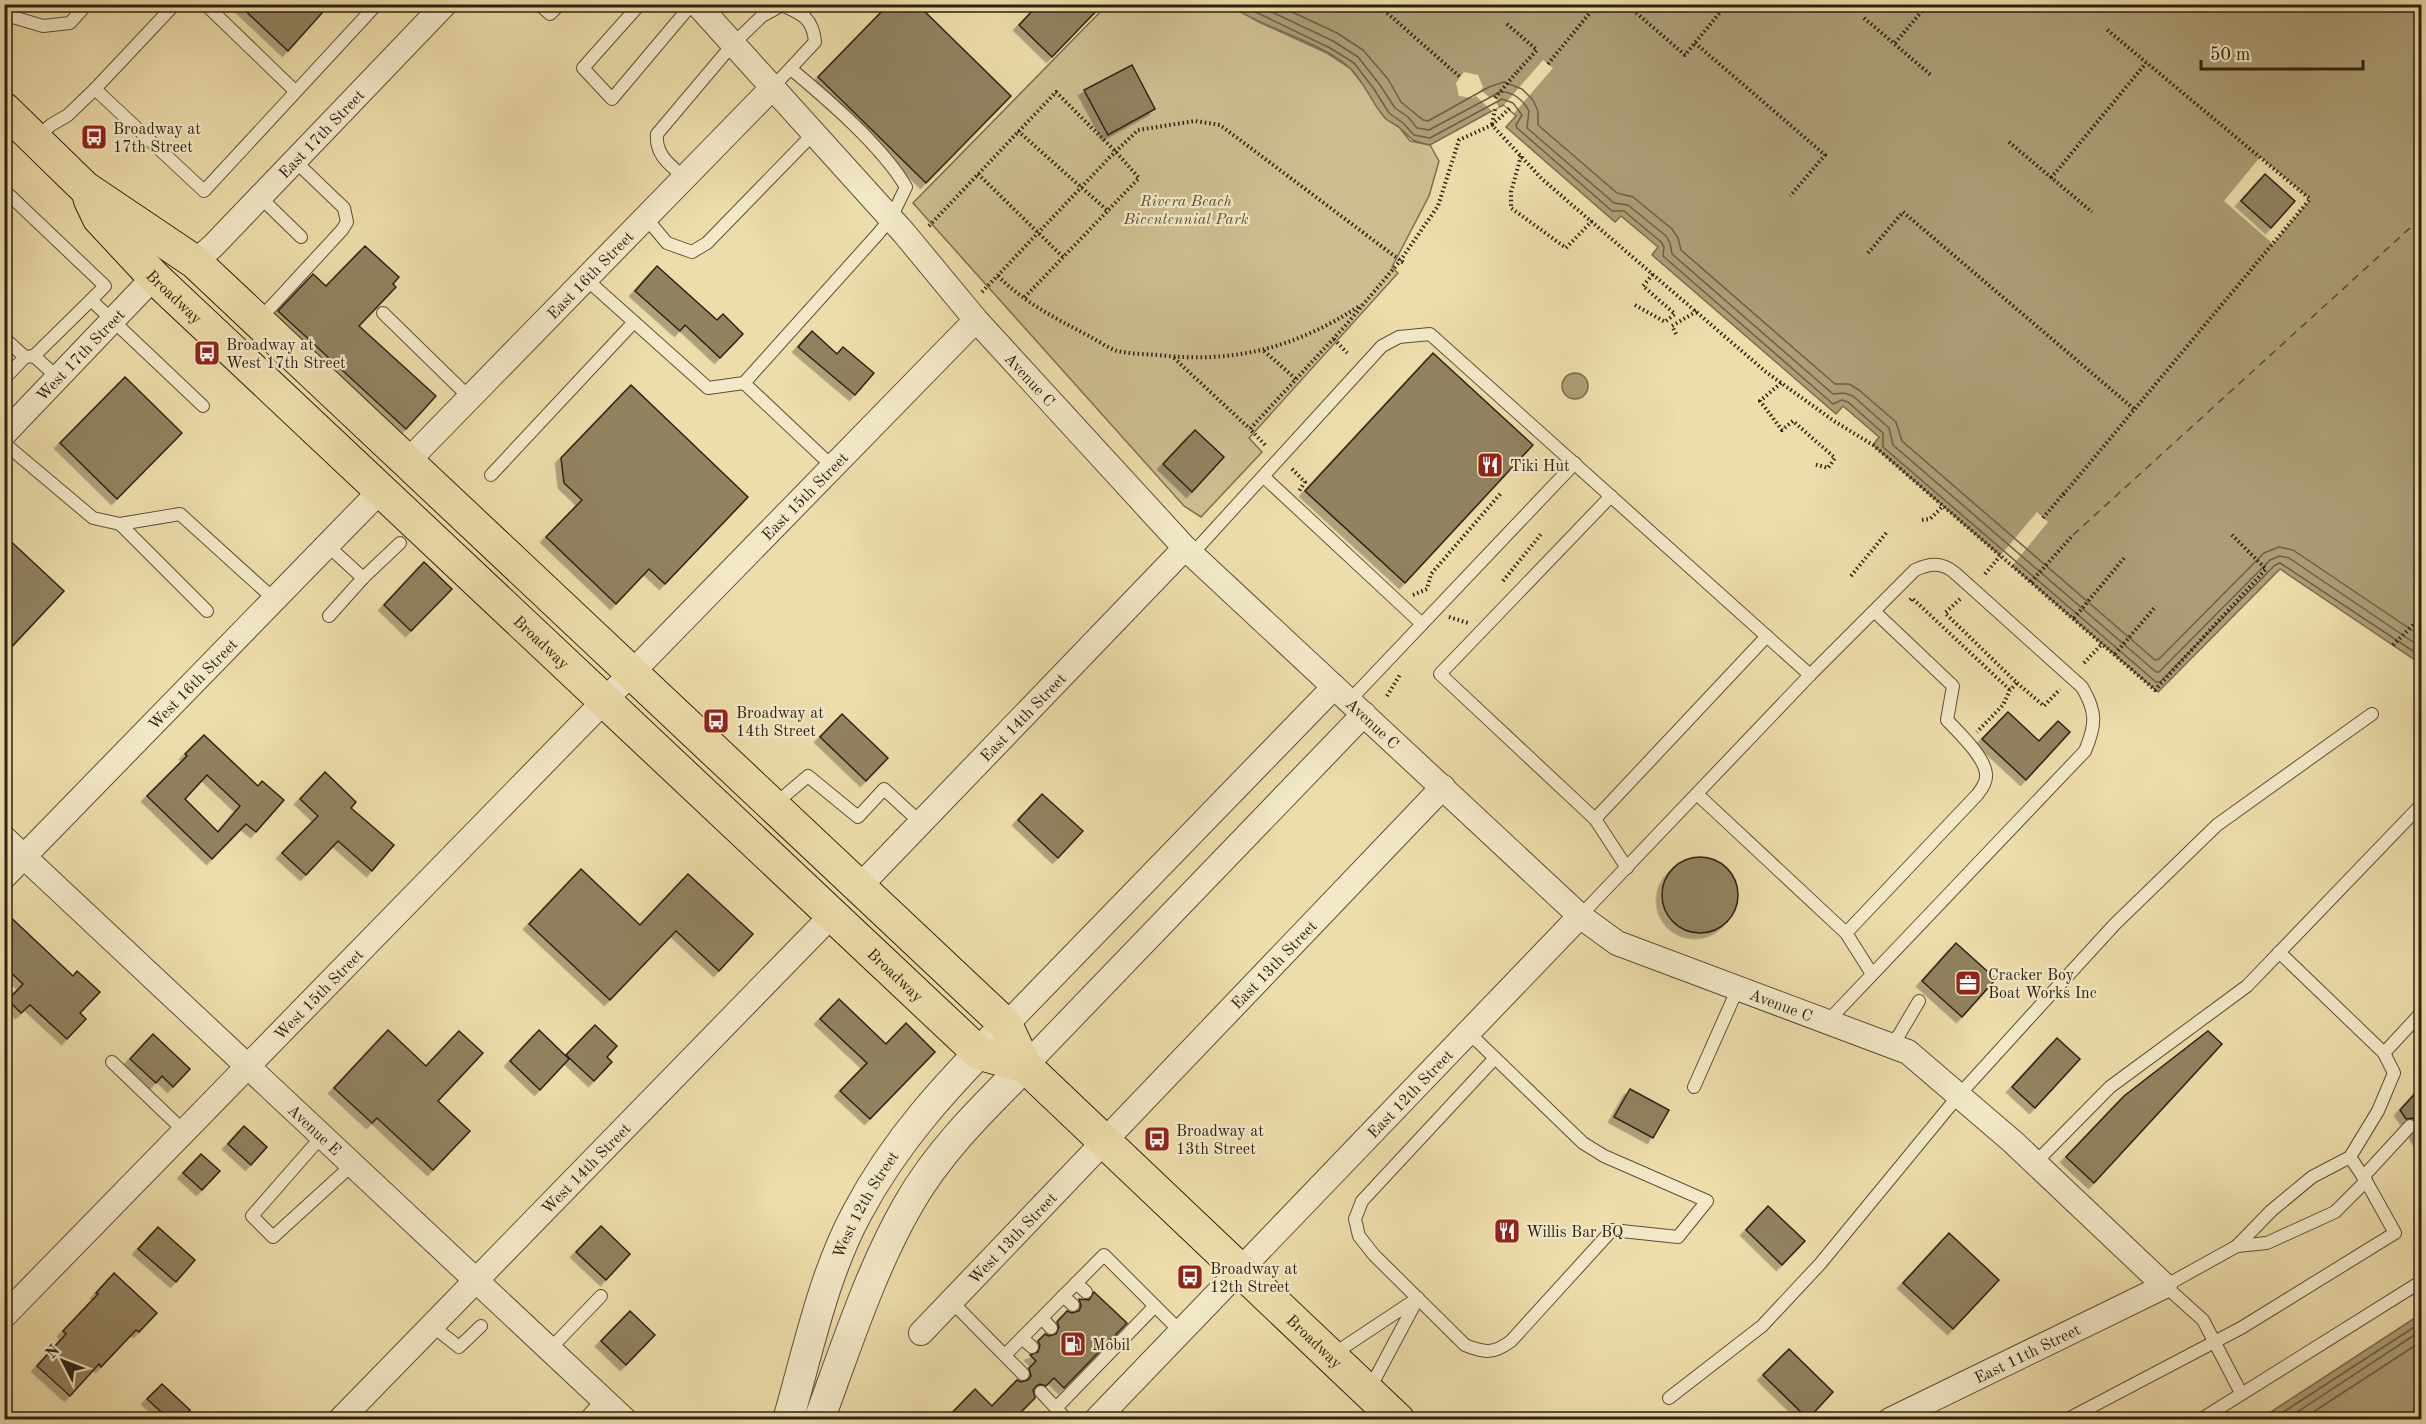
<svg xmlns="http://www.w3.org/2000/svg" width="2426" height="1424" font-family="'Old Standard TT',serif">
<defs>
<filter id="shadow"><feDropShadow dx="-5.5" dy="5.5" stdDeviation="0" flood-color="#0004"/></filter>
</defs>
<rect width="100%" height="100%" fill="#edddaa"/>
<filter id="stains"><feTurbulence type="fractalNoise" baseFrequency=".00333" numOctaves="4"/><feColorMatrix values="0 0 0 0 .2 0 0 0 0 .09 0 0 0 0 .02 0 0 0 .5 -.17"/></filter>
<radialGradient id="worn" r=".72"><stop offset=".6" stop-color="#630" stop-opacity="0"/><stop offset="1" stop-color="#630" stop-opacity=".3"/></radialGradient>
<polygon fill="#cdbd90" stroke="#7e6e51" stroke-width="1.5" points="1107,5 1229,5 1259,22 1327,53 1350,68 1369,92 1385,118 1399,127 1410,141 1430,145 1439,161 1429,196 1392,267 1398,273 1249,438 1262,452 1201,517 1184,506 913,203"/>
<g fill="#ac9d76" stroke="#7a6b4e" stroke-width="1.5">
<path d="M1229,5H2421V664L2280,569L2158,692L1873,445L1879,437L1843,406L1836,414L1652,255L1658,247L1621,216L1615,222L1506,127L1516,116L1504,105L1499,107L1430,145C1410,141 1414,141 1400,128C1395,124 1389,122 1385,118C1372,104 1365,83 1351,69C1321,41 1264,29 1229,5Z"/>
<circle cx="1575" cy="386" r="13"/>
<polygon points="2421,1314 2421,1419 2260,1419"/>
</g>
<g fill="#edddaa">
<polygon points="1543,60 1553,68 1514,113 1504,105"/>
<polygon points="1464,72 1478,75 1483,87 1481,90 1490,98 1492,95 1498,100 1496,103 1499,107 1492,111 1476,96 1473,98 1459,96 1456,83"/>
<polygon points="2260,157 2310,199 2273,244 2224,201"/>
<polygon points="2037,512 2048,522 2012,566 2000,556"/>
</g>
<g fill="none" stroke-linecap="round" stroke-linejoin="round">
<g stroke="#6d5e44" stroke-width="1.5">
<polyline points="1239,4 1330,48 1354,63 1374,89 1389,113 1403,123 1414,135 1430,138 1502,99 1513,103 1522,115 1516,125 1517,128 1612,211 1624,211 1661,242 1664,247 1663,256 1833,404 1842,400 1848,402 1883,433 1883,447 2156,682 2160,682 2275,565 2280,563 2422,657"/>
<path d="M1255,4L1333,41L1358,57L1380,85L1395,108L1408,117L1417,128L1429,130L1500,92C1513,91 1523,100 1529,111L1527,128L1614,203L1628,205L1666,236L1670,243L1672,254L1833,394L1844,393L1853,396L1889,428L1893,445L2156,672H2159L2270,560L2280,556L2289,558L2422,648"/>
<polyline points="1275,4 1337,33 1363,50 1388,79 1401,102 1423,120 1428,121 1489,87 1504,82 1522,89 1533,100 1538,111 1538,125 1617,193 1633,197 1672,229 1678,238 1681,250 1835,384 1849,384 1859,390 1896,422 1902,441 2155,660 2159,659 2264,553 2279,547 2293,550 2422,637"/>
<polyline points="2271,1420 2422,1322"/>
<polyline points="2285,1420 2422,1330"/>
<polyline points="2301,1420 2422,1341"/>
</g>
<polyline stroke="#5a4c35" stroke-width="1.5" stroke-dasharray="8 6" stroke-linecap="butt" points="2073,535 2422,217"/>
</g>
<g fill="#918261" stroke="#2e2012" stroke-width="1.5" fill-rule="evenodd" filter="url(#shadow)">
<polygon points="238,4 330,4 288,51"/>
<polygon points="889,4 917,4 1011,96 926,183 818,77"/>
<polygon points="1039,4 1103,4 1052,57 1019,25"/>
<polygon points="1132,65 1155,109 1108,135 1084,90"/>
<polygon points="2265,174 2295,201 2271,228 2241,201"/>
<polygon points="365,246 399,277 393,284 396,287 359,326 436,396 406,429 278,311 313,274 326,286"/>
<polygon points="657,266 717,320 723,314 743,334 720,358 685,325 680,331 635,291"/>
<polygon points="812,331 837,354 843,347 874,373 855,395 798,347"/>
<polygon points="1433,353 1533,445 1405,583 1305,491"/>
<polygon points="125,377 182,433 117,499 60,443"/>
<polygon points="631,385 748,497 665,584 649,569 616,604 546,537 582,500 564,483 561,458"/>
<polygon points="1195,430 1224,457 1192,492 1163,464"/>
<polygon points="4,535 64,591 4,655"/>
<polygon points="424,562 452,589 411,631 384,605"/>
<polygon points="2008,712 2039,741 2058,721 2070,732 2026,780 1982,739"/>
<polygon points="842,714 888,758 866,781 820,737"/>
<path d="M204,735L258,786L262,781L284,800L256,832L246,824L212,859L147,796L187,756L185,754ZM207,775L240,806L218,832L185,799Z"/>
<polygon points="325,772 356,802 351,808 394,845 372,871 338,841 306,875 282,853 318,816 300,799"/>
<polygon points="1042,794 1083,831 1058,858 1018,820"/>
<circle cx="1700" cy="895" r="38"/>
<polygon points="581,869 640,925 688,874 753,934 719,971 676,931 610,1000 529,924"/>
<polygon points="4,911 73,976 77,971 100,992 80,1013 86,1019 67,1039 30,1005 21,1013 8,1000 23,984 4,966"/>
<polygon points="1956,943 1996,979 1962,1017 1922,981"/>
<polygon points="839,999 886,1044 906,1023 935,1052 870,1119 840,1091 867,1063 820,1019"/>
<polygon points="595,1025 617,1046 607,1057 612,1062 594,1081 566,1055"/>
<polygon points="388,1030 426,1066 459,1031 483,1053 438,1101 470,1131 433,1170 377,1118 372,1123 334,1088"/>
<polygon points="539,1030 569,1059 540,1090 510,1061"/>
<polygon points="2208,1031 2222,1044 2094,1183 2066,1157 2124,1096"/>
<polygon points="153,1034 190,1069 173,1087 162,1076 156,1083 130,1059"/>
<polygon points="2057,1038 2080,1059 2035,1108 2012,1087"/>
<polygon points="2421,1087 2421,1144 2415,1133 2418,1123 2412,1118 2406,1119 2400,1110"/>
<polygon points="1630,1089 1669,1110 1653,1138 1614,1117"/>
<polygon points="244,1126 267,1147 251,1165 228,1144"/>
<polygon points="201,1154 220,1171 202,1190 183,1173"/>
<polygon points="1768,1206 1805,1241 1782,1265 1746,1230"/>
<polygon points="601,1226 630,1254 606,1280 576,1252"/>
<polygon points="158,1227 195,1260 176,1282 138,1249"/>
<polygon points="1949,1233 1999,1280 1953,1329 1903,1283"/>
<polygon points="114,1273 157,1313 139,1332 136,1330 101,1367 99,1364 70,1396 37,1366 66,1334 63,1331 98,1294 96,1293"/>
<polygon points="1094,1292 1127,1323 1064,1388 1054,1378 1046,1386 1040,1384 1036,1386 1033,1390 1035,1398 1014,1419 946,1419 975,1389 992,1406 1017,1380 1021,1382 1028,1380 1031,1376 1029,1368 1036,1361 1030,1355 1038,1352 1040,1345 1038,1341 1045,1334 1049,1336 1056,1334 1059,1327 1057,1322 1067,1311 1072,1313 1079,1311 1081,1306 1079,1299 1089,1300"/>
<polygon points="630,1311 655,1335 626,1365 601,1341"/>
<polygon points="1789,1349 1833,1392 1808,1419 1763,1375"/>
<polygon points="162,1384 190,1410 181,1419 169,1419 147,1399"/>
</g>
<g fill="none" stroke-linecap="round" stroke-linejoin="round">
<defs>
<g id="service">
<polyline points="175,4 95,89 204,191 377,4"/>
<polyline points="205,4 295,91"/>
<polyline points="539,4 550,14 560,4"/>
<polyline points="640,4 583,68 612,99 692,4"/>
<polyline points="801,14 810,4"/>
<polyline points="6,15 43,26 70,23 87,4"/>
<polyline points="36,138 51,125 68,115 95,89"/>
<path d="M685,178C670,165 655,155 657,134L733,44L762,16L782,5C802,14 813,18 815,42L773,87"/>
<polyline points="4,190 105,286 91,300 203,406"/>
<polyline points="260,197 301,237"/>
<polyline points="646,218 667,243 692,252 707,243 814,133"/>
<path d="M586,279L708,388L744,383L877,235L891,218L906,187C882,146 827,99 791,69"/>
<polyline points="383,313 470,398"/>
<polyline points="258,321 342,230 347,222 344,208 295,161"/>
<polyline points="4,338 25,357 34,356 57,377"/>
<polyline points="34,356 91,300"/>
<polyline points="4,379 25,357"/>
<polyline points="744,383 833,467"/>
<polyline points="4,443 93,518 120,524 207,611"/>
<polyline points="491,475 634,322"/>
<polyline points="1264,477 1422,624"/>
<polyline points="1611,496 1440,674 1595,819 1767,636"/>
<polyline points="120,524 180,514 275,600"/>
<polyline points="327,545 363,578"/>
<polyline points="1192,554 1382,346 1399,337 1430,334 1810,675 1580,916"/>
<polyline points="329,616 363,578 400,543"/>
<path d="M1810,675L1915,570C1930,563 1942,562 1955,573L2082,687C2097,712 2096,725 2085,751L1827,1022"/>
<polyline points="1349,701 1575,463"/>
<polyline points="1697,794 1846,933 1872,974"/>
<polyline points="775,804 808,776 858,817 884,789 921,823"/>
<polyline points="1595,819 1627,868"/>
<path d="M1846,933L1977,795C1982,789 1987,782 1986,774C1985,757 1958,732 1947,720L1953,686L1875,612"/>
<polyline points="1469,1033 1495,1058"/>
<polyline points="1889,1045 1899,1035 1919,1001"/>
<polyline points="2384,1053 2422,1012"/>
<path d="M1495,1058L1583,1143L1604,1156L1707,1201L1678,1237L1612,1230L1511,1341C1494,1354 1484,1353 1465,1345L1374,1255L1359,1236L1355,1219L1362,1201Z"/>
<polyline points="112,1062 185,1132"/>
<polyline points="1694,1087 1738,988"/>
<polyline points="322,1136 252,1216 273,1237 352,1165"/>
<polyline points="2035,1163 2110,1087 2247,986 2422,804"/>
<polyline points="2363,1177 2410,1126"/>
<polyline points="2237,1246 2267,1243 2335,1212 2366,1181 2350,1157"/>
<polyline points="1076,1283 1086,1292"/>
<polyline points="1063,1296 1073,1305"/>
<polyline points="951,1301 1023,1374"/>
<polyline points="1042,1318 1051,1328"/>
<polyline points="431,1325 459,1347 481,1326"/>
<polyline points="1022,1338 1032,1347"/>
<polyline points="550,1349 601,1296"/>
<polyline points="1005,1355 1104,1255 1181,1332"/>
<polyline points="1332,1355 1418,1298 1369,1390"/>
<polyline points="1041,1392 1067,1420"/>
<polyline points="2241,1393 2203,1320 2165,1286 2237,1246 2271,1211 2312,1177 2350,1157 2378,1111 2394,1073 2384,1053 2279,952"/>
<polyline points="1669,1398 1762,1326 1820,1264 1959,1095 2029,1018 2115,924 2217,825 2372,714"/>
<polyline points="1056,1408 1155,1306"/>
<polyline points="584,1420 603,1399"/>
<polyline points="2066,1420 2241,1328 2395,1233 2366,1181"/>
<polyline points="2200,1420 2422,1281"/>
</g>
<g id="minor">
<path id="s1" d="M697,4L904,233L976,320L1185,548L1580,916L1617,943L1908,1052L2013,1142L2165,1286L1890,1420"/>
<path id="s2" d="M195,262L213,246L445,4"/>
<path id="s3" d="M4,434L154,277"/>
<path id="s4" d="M407,462L773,87"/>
<path id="s5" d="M4,838L625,1420"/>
<path id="s6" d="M4,877L381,490"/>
<path id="s7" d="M859,887L1185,548"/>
<polyline points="1006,1025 1334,687"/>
<polyline points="1025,1066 1364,714"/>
<path id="s8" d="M4,1316L976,320"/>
<path id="s9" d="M921,1333L1443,787"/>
<path id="s10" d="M340,1420L832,915"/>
<path id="s11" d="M1096,1420L1580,916"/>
</g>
<g id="tertiary">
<path id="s12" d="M788,1420C808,1351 823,1276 857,1213C896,1139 948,1084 1006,1025"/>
<path d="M819,1420C845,1350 871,1269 908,1205C938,1152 982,1109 1025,1066"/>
</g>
<g id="primary">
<path id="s13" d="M4,109L85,188L195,262L1006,1025L1025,1066L1398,1420"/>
<path id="s14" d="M90,199L99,218L154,277L979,1053L1025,1066"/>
</g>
</defs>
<use href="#service" stroke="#5e4f38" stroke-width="14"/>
<use href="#minor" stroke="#5e4f38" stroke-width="26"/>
<use href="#tertiary" stroke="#5e4f38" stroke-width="32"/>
<use href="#primary" stroke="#2e2012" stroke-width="35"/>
<g stroke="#2e2012" stroke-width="4" stroke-dasharray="1.5 3" stroke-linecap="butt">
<polyline points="1377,4 1460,77"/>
<polyline points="1626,4 1685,55 1727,4"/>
<polyline points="1864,18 1932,76"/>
<polyline points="1507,24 1537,50 1515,74"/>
<polyline points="1695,43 1825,155 1790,196"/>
<polyline points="1895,43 1928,4"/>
<polyline points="1548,64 1597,4"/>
<polyline points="1495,98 1516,73"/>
<polyline points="1492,124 1495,109"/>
<polyline points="1492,125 1510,108"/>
<polyline points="1018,131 1109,212"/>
<polyline points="2009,142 2092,212"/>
<polyline points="1521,156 1511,192 1511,208 1566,248 1592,221"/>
<polyline points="978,174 1063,257"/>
<polyline points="2051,178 2146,63"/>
<polyline points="929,226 1056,92 1116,152 1139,178 1023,299"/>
<polyline points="1868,253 1903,212 2134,409"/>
<path d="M998,276C1025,303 1055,318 1089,336C1098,341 1108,348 1117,351C1130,354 1145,354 1158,355C1235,364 1297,347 1361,305"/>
<polyline points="982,292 1109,158 1138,130 1195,121 1220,125 1405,264"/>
<polyline points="1635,305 1665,322 1675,314 1643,286 1653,274"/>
<polyline points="1676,334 1672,326 1697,311"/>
<polyline points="1334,339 1347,353"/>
<polyline points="1264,351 1296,379"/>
<polyline points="1174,358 1250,429"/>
<polyline points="1781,383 1760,401 1782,430 1793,421 1835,458 1828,468 1814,464"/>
<polyline points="1265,445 1250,429 1346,325 1400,261 1438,206 1459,140 1492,125 1542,179 1766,372 1834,421 1873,445 2155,690 2266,569 2231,534"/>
<polyline points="1292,469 1305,482 1299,491"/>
<polyline points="2063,495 2310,199 2105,28"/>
<polyline points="2043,518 2064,493"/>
<polyline points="1922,520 1930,519 1943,506"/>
<polyline points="1985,574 2000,556"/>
<polyline points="1851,576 1887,532"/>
<polyline points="1503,581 1542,533"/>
<polyline points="2031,582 2073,535"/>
<polyline points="1413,595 1427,589 1431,574 1501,493"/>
<polyline points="1960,599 1945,613 2017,683 2010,690 2003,705 1977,732"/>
<polyline points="1910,600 1912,598 2010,690"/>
<polyline points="1449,617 1468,623"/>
<polyline points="2074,618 2125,557"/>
<polyline points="2393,645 2422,616"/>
<polyline points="2115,654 2156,606"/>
<polyline points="2084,663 2102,644"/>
<polyline points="2017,683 2044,706 2060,689"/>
<polyline points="1387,696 1401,673"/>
</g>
<use href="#service" stroke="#f3e9c8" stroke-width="12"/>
<use href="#minor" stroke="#f3e9c8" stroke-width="24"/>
<use href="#tertiary" stroke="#f3e9c8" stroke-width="30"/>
<use href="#primary" stroke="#edddaa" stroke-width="33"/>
</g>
<defs>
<symbol id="bus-square" viewBox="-11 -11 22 22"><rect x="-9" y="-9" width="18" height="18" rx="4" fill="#8f2418" stroke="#f3e9c8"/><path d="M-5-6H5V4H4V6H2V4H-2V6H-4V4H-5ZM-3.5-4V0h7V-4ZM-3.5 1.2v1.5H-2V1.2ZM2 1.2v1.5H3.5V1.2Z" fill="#fff"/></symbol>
<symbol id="restaurant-square" viewBox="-11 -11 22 22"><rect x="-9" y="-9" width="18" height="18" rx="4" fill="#8f2418" stroke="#f3e9c8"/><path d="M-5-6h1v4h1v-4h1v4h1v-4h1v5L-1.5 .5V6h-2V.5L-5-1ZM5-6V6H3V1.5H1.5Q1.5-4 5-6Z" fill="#fff"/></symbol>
<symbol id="office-square" viewBox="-11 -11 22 22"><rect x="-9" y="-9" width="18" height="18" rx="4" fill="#8f2418" stroke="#f3e9c8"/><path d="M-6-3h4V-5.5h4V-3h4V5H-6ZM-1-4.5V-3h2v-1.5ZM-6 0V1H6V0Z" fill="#fff"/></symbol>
<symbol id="fuel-square" viewBox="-11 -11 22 22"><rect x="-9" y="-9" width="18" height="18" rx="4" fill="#8f2418" stroke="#f3e9c8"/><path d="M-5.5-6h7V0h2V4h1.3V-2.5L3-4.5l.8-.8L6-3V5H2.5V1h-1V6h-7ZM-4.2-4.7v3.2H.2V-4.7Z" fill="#fff"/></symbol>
</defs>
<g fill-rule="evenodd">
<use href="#bus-square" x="79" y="122" width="30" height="30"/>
<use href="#bus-square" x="192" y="338" width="30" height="30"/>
<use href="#restaurant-square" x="1475" y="450" width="30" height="30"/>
<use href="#bus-square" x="701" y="706" width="30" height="30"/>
<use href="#office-square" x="1953" y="968" width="30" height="30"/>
<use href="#bus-square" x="1142" y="1124" width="30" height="30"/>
<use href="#restaurant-square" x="1492" y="1216" width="30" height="30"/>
<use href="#bus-square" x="1175" y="1262" width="30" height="30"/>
<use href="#fuel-square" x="1058" y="1329" width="30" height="30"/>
</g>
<g text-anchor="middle" stroke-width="4.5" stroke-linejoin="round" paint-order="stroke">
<g font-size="16" fill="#2e2012" stroke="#f3e9c8" text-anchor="start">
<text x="113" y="134">Broadway at<tspan x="113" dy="18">17th Street</tspan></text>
<text x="226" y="350">Broadway at<tspan x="226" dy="18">West 17th Street</tspan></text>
<text x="1510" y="471">Tiki Hut</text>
<text x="736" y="718">Broadway at<tspan x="736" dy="18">14th Street</tspan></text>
<text x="1988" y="980">Cracker Boy<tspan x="1988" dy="18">Boat Works Inc</tspan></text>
<text x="1176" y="1136">Broadway at<tspan x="1176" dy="18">13th Street</tspan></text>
<text x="1526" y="1237">Willis Bar BQ</text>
<text x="1210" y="1274">Broadway at<tspan x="1210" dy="18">12th Street</tspan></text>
<text x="1092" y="1350">Mobil</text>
</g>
<g font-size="16" fill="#2e2012" stroke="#f3e9c8">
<text dy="6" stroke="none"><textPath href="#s2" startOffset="180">East 17th Street</textPath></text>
<text dy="6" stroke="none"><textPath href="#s4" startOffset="262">East 16th Street</textPath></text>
<text dy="6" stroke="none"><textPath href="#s14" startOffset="130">Broadway</textPath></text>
<text dy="6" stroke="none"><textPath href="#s3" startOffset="110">West 17th Street</textPath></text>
<text dy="6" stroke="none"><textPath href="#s1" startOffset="502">Avenue C</textPath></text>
<text dy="6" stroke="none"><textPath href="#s8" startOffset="1146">East 15th Street</textPath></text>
<text dy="6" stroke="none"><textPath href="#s14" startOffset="634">Broadway</textPath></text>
<text dy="6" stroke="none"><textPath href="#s6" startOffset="270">West 16th Street</textPath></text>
<text dy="6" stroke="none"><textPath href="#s7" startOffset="236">East 14th Street</textPath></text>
<text dy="6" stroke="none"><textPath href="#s1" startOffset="988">Avenue C</textPath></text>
<text dy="6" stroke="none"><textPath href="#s9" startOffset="510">East 13th Street</textPath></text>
<text dy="6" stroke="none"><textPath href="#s14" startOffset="1120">Broadway</textPath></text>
<text dy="6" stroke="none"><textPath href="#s8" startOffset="450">West 15th Street</textPath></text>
<text dy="6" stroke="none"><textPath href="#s1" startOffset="1492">Avenue C</textPath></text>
<text dy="6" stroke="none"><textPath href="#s11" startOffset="453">East 12th Street</textPath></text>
<text dy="6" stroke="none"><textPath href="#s5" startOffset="426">Avenue E</textPath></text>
<text dy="6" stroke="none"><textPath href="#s10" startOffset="352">West 14th Street</textPath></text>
<text dy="6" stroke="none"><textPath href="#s12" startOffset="230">West 12th Street</textPath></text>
<text dy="6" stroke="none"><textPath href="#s9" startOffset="132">West 13th Street</textPath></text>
<text dy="6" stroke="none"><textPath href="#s13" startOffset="1804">Broadway</textPath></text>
<text transform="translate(2027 1353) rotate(-26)" y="6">East 11th Street</text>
</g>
<g font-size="16" font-style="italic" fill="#5e4f38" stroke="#f3e9c8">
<text x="1186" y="206">Rivera Beach<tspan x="1186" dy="18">Bicentennial Park</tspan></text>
</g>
</g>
<rect width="2426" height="1424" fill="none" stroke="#edddaa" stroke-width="24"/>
<rect x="6" y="6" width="2414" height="1412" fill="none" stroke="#2e2012" stroke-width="3"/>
<rect x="12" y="12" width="2402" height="1400" fill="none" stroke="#2e2012" stroke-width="1.5"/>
<g transform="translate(63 1361) rotate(312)" stroke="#f3e9c8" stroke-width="4.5" paint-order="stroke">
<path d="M0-4.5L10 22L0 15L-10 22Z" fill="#2e2012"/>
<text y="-9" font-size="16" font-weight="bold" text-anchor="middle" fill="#2e2012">N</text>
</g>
<path d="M2201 60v9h162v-9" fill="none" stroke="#2e2012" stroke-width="3"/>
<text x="2210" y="60" font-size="18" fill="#2e2012" stroke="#f3e9c8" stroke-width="4.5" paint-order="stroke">50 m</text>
<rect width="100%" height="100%" filter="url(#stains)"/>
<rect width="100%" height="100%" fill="url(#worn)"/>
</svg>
